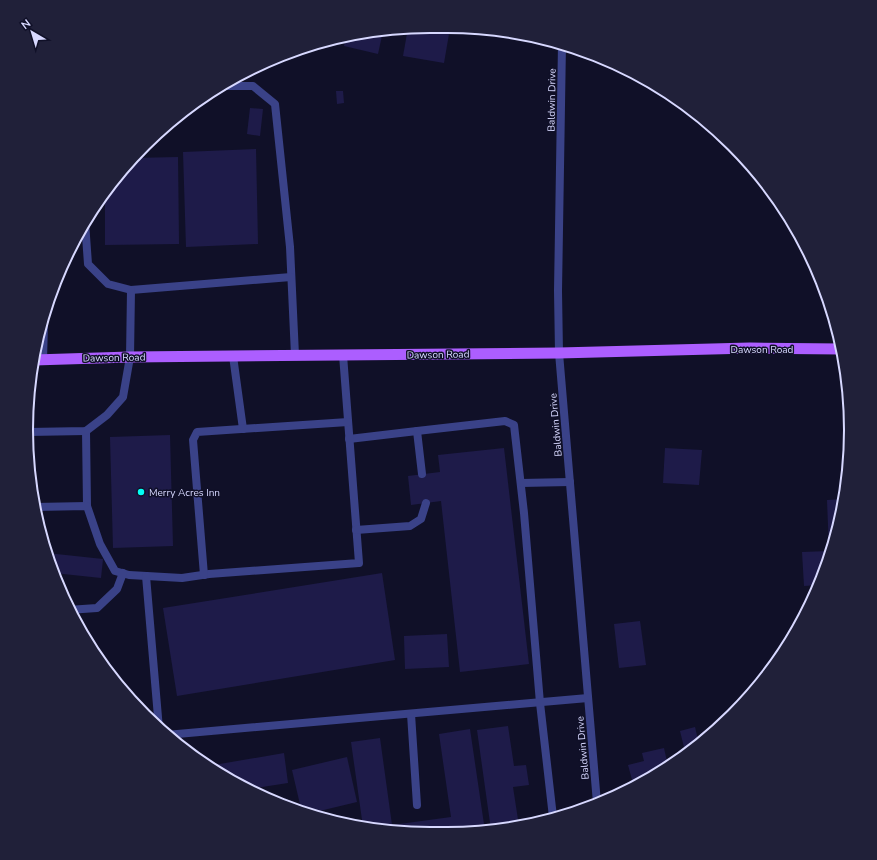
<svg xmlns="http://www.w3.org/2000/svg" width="877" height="860" font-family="'Nunito Sans',sans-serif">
<rect width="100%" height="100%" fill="#101028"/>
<g fill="#1e1b49">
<polygon points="408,28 449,34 444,63 403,56"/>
<polygon points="383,31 378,54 344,46 347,35"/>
<polygon points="336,91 343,91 344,103 337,104"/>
<polygon points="250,108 263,109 260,136 247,134"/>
<polygon points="256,149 258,244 186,247 183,152"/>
<polygon points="178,157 179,244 105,245 105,193 133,158"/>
<polygon points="170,435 173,546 113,548 110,437"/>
<polygon points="504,448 529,664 460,672 441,501 411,505 408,476 440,472 438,455"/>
<polygon points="665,448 702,450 699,485 663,483"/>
<polygon points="844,499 829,560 818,585 804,586 802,552 829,551 827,500"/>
<polygon points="47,553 103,559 101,578 54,573"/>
<polygon points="382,573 395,660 177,696 163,608"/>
<polygon points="640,621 646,665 619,668 614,624"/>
<polygon points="447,634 449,667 405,669 404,636"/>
<polygon points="508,726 514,766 526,765 529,785 513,787 519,826 491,830 477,730"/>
<polygon points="695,727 699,744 686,755 680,731"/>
<polygon points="470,729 485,831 473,833 377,831 363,827 351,742 380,738 392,825 451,817 439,734"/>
<polygon points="664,748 668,766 634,787 628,765 644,761 642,753"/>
<polygon points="284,753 288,783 249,789 228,780 208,766"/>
<polygon points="347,757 357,802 307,814 302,813 292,770"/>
</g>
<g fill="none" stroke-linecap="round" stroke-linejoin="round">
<g stroke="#3a4288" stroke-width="8">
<polyline points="221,86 253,86 275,104 290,247 295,355"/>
<polyline points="131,290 291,277"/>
<polyline points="233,356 243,429"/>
<polyline points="86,431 87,506"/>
<polyline points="417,431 505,421 514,425 524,513 540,703 553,817"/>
<polyline points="28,432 86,431 107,415 123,397 130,357 131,290 108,284 88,264 85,222"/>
<polyline points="349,439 417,431 422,474"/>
<polyline points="521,483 570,482"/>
<polyline points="35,507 87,506 100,544 115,571 129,575 182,578 209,574 359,563 343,355"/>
<polyline points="356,530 410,526 421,519 426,503"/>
<polyline points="204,575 193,440 197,432 348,422"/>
<polyline points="146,576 159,729"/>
<polyline points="68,610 97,608 117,589 123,573"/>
<polyline points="411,714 417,805"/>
<polyline points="166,735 588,698"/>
</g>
<g stroke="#3a4288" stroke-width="8">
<polyline points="559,353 558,291 562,44"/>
<polyline points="43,360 44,324"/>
</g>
<polyline stroke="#3a4288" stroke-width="8" points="559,353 597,803"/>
<polyline stroke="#ac5eff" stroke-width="11" points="34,360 130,357 559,353 750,348 841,349"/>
</g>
<circle fill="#03fff5" stroke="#101028" stroke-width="1.5" cx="141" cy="492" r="4"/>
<g text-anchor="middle" stroke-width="3" stroke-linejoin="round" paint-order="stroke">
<g font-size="10" fill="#d7d8ff" stroke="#101028">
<text transform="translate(551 100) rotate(-89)" y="4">Baldwin Drive</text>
<text x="762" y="353">Dawson Road</text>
<text transform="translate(438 354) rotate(-1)" y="4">Dawson Road</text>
<text transform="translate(114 357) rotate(-1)" y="4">Dawson Road</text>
<text transform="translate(555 425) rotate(-95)" y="4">Baldwin Drive</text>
<text transform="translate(582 748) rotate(-95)" y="4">Baldwin Drive</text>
</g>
<g font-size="10" fill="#d7d8ff" stroke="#101028" text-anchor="start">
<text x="149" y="496">Merry Acres Inn</text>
</g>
</g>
<path d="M0 0H877V860H0ZM430 33H447A397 397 0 0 1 844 430V430A397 397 0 0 1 447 827H430A397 397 0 0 1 33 430V430A397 397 0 0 1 430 33Z" fill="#202039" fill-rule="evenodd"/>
<path fill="none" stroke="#d7d8ff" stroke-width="2" d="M430 33H447A397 397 0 0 1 844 430V430A397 397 0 0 1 447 827H430A397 397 0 0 1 33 430V430A397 397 0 0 1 430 33Z"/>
<g transform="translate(32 32) rotate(322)" stroke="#101028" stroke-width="3" paint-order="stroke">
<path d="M0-3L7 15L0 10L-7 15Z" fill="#d7d8ff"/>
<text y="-6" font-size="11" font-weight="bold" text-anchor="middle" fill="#d7d8ff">N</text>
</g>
</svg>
